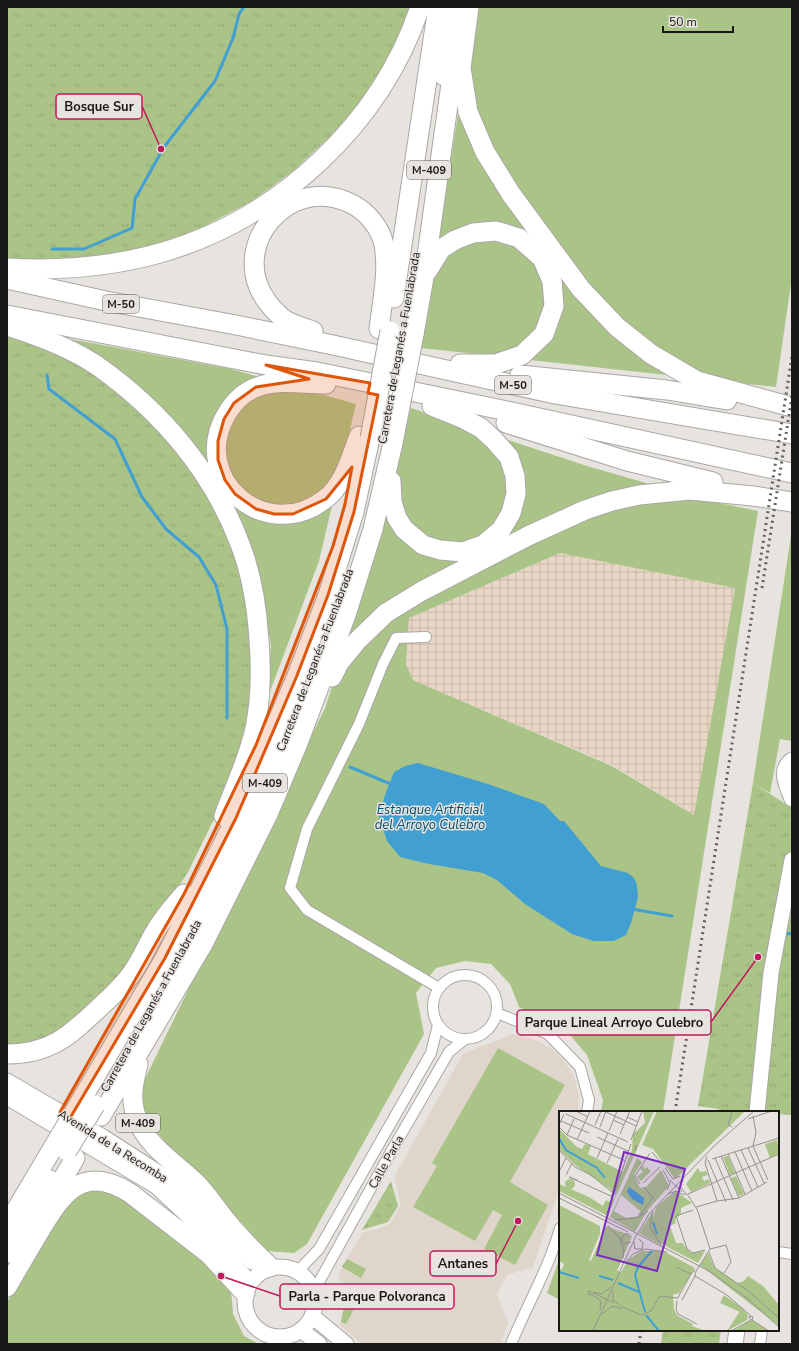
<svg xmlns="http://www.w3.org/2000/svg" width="799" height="1351" font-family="'Nunito Sans',sans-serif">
<defs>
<pattern id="industrial-grid" width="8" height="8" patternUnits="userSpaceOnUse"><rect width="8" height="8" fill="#e9d6c6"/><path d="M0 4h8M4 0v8" fill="none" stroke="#c7b7a9"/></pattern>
<pattern id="park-tufts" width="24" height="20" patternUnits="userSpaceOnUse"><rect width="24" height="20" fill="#aac488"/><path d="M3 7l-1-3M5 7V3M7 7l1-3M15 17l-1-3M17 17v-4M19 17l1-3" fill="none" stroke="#92a875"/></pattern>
</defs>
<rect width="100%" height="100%" fill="#e7e3de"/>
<polygon fill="#dfd5cb" points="513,1034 538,1041 553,1050 561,1057 573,1074 579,1095 578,1112 560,1112 560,1188 533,1267 507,1275 497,1294 508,1323 500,1344 362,1344 340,1325 345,1301 342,1286 338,1275 362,1233 389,1225 401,1205 394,1177 463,1054"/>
<polygon fill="url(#industrial-grid)" points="560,553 735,588 695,815 612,765 413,680 406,664 409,618"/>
<g fill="#aac488" fill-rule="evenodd">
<polygon points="475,7 792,7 792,277 776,387 421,348"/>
<polygon points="70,339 231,369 356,404 319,561 263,710 271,646 257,562 189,438"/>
<path d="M411,408L587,466L705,500L758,511L663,1112H601L603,1100L587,1055L564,1028L519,1007L510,984L491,964L465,961L436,968L416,993L424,1034L307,1244L294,1253L267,1251L197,1173L167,1144L143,1115L142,1085L325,708L352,626L378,538ZM560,553L735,588L694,815L612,766L413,680L406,664L409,618Z"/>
<polygon points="792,529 792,741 780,739 770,793 753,783"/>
<polygon points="498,1048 565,1085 510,1182 548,1205 515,1265 484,1249 502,1215 493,1210 475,1241 413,1207 437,1166 432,1163"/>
<polygon points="84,1189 107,1189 129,1202 186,1243 231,1289 233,1314 244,1336 259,1344 7,1344 7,1302 65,1206"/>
<polygon points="560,1257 560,1300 547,1293"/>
</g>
<g fill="url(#park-tufts)">
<polygon points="7,7 411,7 393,48 370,88 339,128 293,171 252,201 182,238 109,255 64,261 7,263"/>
<polygon points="7,334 83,365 145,412 191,466 226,524 244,581 253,651 254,705 239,754 221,805 188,872 112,988 44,1044 7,1047"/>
<polygon points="753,783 792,808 792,1115 778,1114 778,1112 719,1112 719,1109 698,1106"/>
<polygon points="391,1181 398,1206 388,1222 362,1230"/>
<polygon points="347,1259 366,1269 361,1278 342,1267"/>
<polygon points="345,1301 355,1307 346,1324 341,1322"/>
<polygon points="663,1330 721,1330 719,1344 661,1344"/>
</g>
<polygon fill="#429fd2" points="418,763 488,784 544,804 560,821 564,821 601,866 628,873 634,878 637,885 638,897 631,923 626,935 614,941 593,941 572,934 525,904 497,880 483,873 429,864 400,857 387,841 379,817 385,795 394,772 405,766"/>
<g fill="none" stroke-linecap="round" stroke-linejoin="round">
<g stroke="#429fd2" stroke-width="3">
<polyline points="52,249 84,249 132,228 135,199 164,147 215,81 233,38 239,14 244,7"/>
<polyline points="47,375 49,389 115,439 142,497 166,529 199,557 216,585 227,629 227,718"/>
<polyline points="350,767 393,785"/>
<polyline points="632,909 672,916"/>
<polyline points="784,933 792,934"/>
</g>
<defs>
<g id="street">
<polyline points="426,637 396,638 383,664 359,724 307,829 290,888 307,910 439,988"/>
<circle cx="465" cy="1007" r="32"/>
<polyline points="497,1013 548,1034 580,1067 589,1100 587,1112"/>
<polyline points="778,1252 792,1254"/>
<polyline points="298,1271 319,1249 431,1053 438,1025"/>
<polyline points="314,1291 392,1150 449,1052 465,1039"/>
<path d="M511,1344C527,1305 549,1268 560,1228"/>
<polyline points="760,1344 762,1330"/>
</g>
<g id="secondary">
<path d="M792,760C778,770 787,786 792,799"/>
<polyline points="7,1081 103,1137 165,1177 196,1205 226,1237 252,1262"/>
<polyline points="7,1097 156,1186 186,1214 250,1282"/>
<polyline points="757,1112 771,973 792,860"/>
<circle cx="280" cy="1302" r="35"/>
<polyline points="312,1316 346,1344"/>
<polyline points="301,1330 319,1344"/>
<polyline points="735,1344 737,1330"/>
</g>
<g id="highway">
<polyline points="469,7 461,68 468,112 485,152 511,194 581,289 617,327 651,354 697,381 792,407"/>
<polyline points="444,76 454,7"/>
<path d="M7,268C59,271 110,267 160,253C279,219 381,124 420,7"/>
<polyline points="428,270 441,249 455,240 473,233 496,231 519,238 542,258 552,281 554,306 544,334 522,355 496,364 460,364"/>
<polyline points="7,279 106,301 236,325 333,345 555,394 792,434"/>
<polyline points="394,298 438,7"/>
<polyline points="7,315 266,365 317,372 488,407 792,473"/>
<path d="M7,326C39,336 72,348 99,367C162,412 213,472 240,544C252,575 257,608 259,640C261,666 261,692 257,717C253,748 235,786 224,816"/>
<path d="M313,331C304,328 294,325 285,320C279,316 273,309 268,303C225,247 290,170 354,205C368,213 381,229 384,245C389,272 382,302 379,329"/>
<polyline points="414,334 424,277 454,62"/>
<polyline points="520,375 667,390 727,400"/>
<path d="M326,384C303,384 279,379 257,387C244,392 233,403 226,415C189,479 266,545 325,499C344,485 351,457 359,436"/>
<polyline points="506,423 627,461 713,482"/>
<polyline points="391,481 392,502 397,518 404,529 423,545 440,550 463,552 483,545 501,530 511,513 516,494 515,476 509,457 494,440 481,428 464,419 432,406"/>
<polyline points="332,677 339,663 357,641 386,613 422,591 530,535 585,510 612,501 639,495 690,490 753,496 792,502"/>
<polyline points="173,971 248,825 301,700"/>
<path d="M7,1054C52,1054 71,1034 101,1006C113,995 126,983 134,970C145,954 151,935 163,920C169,911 177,902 184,894"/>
<path d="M138,1064C133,1085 129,1100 138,1121C149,1148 176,1163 196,1183C210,1197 220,1215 234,1230C245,1243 258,1255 270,1267"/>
<polyline points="83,1097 165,958 236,818 296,678 328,595 354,512 370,438"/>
<polyline points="101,1116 203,944 268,814 298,743 346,615 373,529 393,443"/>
<polyline points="50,1201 75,1158"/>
<polyline points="7,1225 54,1146"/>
<polyline points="7,1253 50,1180"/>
<path d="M7,1287C17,1269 28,1251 38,1234C62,1194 81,1163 130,1193L209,1254L245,1293"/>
</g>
</defs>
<use href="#street" stroke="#aba7a3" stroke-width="12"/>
<use href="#secondary" stroke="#aba7a3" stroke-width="17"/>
<use href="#highway" stroke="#aba7a3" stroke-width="21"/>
<use href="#street" stroke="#fff" stroke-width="10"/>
<use href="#secondary" stroke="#fff" stroke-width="15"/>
<use href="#highway" stroke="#fff" stroke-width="19"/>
<g stroke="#63615e" stroke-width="3" stroke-dasharray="2 4" stroke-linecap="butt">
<polyline points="762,588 792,396"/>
<polyline points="675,1112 792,356"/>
<polyline points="639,1344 641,1330"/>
</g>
<defs>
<g id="highway-bridge">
<polyline points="370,438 390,331"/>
<polyline points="393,443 414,334"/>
<polyline points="54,1146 83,1097"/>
<polyline points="67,1151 95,1105"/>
</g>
</defs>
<use href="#highway-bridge" stroke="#aba7a3" stroke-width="21" stroke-linecap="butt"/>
<use href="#highway-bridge" stroke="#fff" stroke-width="19"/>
</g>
<path fill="#de560c" fill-opacity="0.2" stroke="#de560c" stroke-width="3" stroke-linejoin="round" d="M266,365L370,383L368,393L378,395L354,512L328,595L296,678L236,818L165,958L70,1118L60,1112L184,894L256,745L333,546L345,504L352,467L326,499L293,514H274L256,509L235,494L225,480L218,460V441L224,419L234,403L256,387L309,379Z"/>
<g text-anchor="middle" stroke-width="3" stroke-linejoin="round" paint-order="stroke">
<g fill="#e7e3de" stroke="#575552" stroke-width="1">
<rect x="407" y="161" width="44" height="18" rx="3"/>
<rect x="103" y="295" width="36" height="18" rx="3"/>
<rect x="495" y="376" width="36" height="18" rx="3"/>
<rect x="243" y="774" width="44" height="18" rx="3"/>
<rect x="116" y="1114" width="44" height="18" rx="3"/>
</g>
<g font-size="11" font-weight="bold" fill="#191816">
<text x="429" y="174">M-409</text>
<text x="121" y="308">M-50</text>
<text x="513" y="389">M-50</text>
<text x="265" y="787">M-409</text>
<text x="138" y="1127">M-409</text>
</g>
<g font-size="12" fill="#191816" stroke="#e7e3de">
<text transform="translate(399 348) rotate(-80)" y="4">Carretera de Leganés a Fuenlabrada</text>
<text transform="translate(315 660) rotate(-69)" y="4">Carretera de Leganés a Fuenlabrada</text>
<text transform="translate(151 1006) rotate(-61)" y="4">Carretera de Leganés a Fuenlabrada</text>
<text transform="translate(113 1146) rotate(32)" y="4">Avenida de la Recomba</text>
<text transform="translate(386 1162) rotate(-61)" y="4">Calle Parla</text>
</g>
<g font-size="13" font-style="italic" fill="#004d70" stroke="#e7e3de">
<text x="430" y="814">Estanque Artificial<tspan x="430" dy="15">del Arroyo Culebro</tspan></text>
</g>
</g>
<g transform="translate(559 1111)">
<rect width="220" height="220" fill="#e7e3de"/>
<path d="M98,0H184L185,1L116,68L94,38L83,34ZM218,29L220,42L211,47L206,33ZM169,45L176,62L171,64L164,46ZM78,47L83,51L75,64L81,77L87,76L102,59L110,75L88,100L76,121L51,106ZM62,84L81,100L80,105L67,107L55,100ZM85,54V58L88,56L92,60L82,70L78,66L84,60L81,58ZM139,57L141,61L147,60L149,64L143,66L145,70L150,68L151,72L132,81L127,73ZM177,65L185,83L180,85L172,67ZM0,73L30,86L44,95L47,89L51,91L57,85L49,105L0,80ZM93,101L100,133L80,122ZM47,115L73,125L58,160L32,150ZM165,184L183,197L181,201L161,192Z" fill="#aac488" fill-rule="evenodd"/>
<path d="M84,0H95L57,85L51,78L16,54L0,38V18L18,36L23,38L26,33L32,35L29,43L64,61L73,39L74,23L86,12ZM6 73a5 5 0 1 1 10 0a5 5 0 1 1-10 0ZM116,80L133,92L122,97V102L116,109L117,112L111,115L117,132H123L132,142L146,140L139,152L99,131L92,111L98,95ZM0,94L41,115V123L30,149L62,161L70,148L83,140H104L136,157L120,182L114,184L115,199L119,205L134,213L133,215L146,220H0V158H3L5,153L0,150ZM149,142L155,156L178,172L185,170L189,165L204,175L220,194V215L141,154ZM183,197L189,204L188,209L168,220ZM193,209L209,220H174L189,211Z" fill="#aac488"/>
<path d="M70,76L85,87L84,94L73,88L68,81Z" fill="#429fd2"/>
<path fill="none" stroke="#429fd2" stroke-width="2" d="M0,27L7,39L38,57L46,67M94,111L98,123M0,161L20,167M40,165L54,169M59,172L80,181M86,201L76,164L79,156L93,140M87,204L100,220"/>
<path fill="none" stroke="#95928e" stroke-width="1" d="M17,0L29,6M45,0L77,15M7,3L69,31M194,5L197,22L194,35L209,69M68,6L79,11M189,8L213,0M54,9L65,14M2,10L30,22M0,14L5,3M36,14L42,0M0,16L8,24L67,50M41,16L47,0M173,16L169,14L173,0M50,20L58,0M61,23L71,0M8,24L15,8M38,26L69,40M18,29L31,0M72,29L83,0M77,34L76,40L78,34M189,37L205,72M0,39L16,56L32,64L53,81M182,39L199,76M93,41L103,53M176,41L193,80M169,43L186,83M148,45L146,52L158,90M162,45L180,87M38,47L49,22M156,47L174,89M153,48L220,27M149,49L167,91M48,52L59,28M106,57L114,68L121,65M104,59L111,72L108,79M0,61L7,47M7,64L13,52M18,69L10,66L54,86L72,33M111,69L123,81M124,69L121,75L126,82M84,72L101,56M81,73L76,65L91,42M0,82L150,160L189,188L220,216M109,83L117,80L125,84M125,83H128L138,98L151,138L137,160L136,165L168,184L192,205M129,83L220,43M0,87L69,121M158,90L180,87L208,71M137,96L158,90M134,99L117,105L128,138L134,142L146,139M94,100L91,116L102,134M79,103L81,104L94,87L85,76M55,109L78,107L89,100M49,115L60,126L65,139L64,147M71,123H66L62,128L65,133L72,131M75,131L76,138H83L84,132L80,128M151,138L167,134L172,151L165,162M150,141L156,157L188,179L220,207M67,151L74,143L86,138L108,141M117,156L132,163L136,159M54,180V189L61,194M34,181L43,183L52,176M33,184L29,183L30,180L55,192M33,184L42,190L41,199M118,188L132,163M123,189L136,165M118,190L117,198L119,203L138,213M61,195L82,204L92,200L101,185L118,187M43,203L53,195L63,198M191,205L194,206L193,209L190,207ZM193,209L210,220M34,220L76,127L90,103L154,36L195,0M172,220L192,209"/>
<path fill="#7b2cbf" fill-opacity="0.15" stroke="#7b2cbf" stroke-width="2" d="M65,41L126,58L98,160L38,144Z"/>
<rect width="220" height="220" fill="none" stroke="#191816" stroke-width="2"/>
</g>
<path fill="none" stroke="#c2185b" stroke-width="1.5" d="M161 149L142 106M758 957L711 1022M518 1221L496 1264M221 1276L280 1296"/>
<g fill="#c2185b" stroke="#e7e3de" stroke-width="1.5">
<circle cx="161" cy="149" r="4"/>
<circle cx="758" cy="957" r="4"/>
<circle cx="518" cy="1221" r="4"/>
<circle cx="221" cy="1276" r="4"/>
</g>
<g fill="#e7e3de" stroke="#c2185b" stroke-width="1.5">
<rect x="56" y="94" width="86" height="25" rx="4"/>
<rect x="517" y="1010" width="194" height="25" rx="4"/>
<rect x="430" y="1251" width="66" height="25" rx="4"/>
<rect x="280" y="1284" width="174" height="25" rx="4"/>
</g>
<g font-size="13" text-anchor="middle" font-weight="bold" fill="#191816">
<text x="99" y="111">Bosque Sur</text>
<text x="614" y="1027">Parque Lineal Arroyo Culebro</text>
<text x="463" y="1268">Antanes</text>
<text x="367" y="1301">Parla - Parque Polvoranca</text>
</g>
<rect width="799" height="1351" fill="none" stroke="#191816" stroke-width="16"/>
<path d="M663 26v6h70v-6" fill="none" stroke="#191816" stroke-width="2"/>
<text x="669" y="26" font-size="12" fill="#191816" stroke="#e7e3de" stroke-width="3" paint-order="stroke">50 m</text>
</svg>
